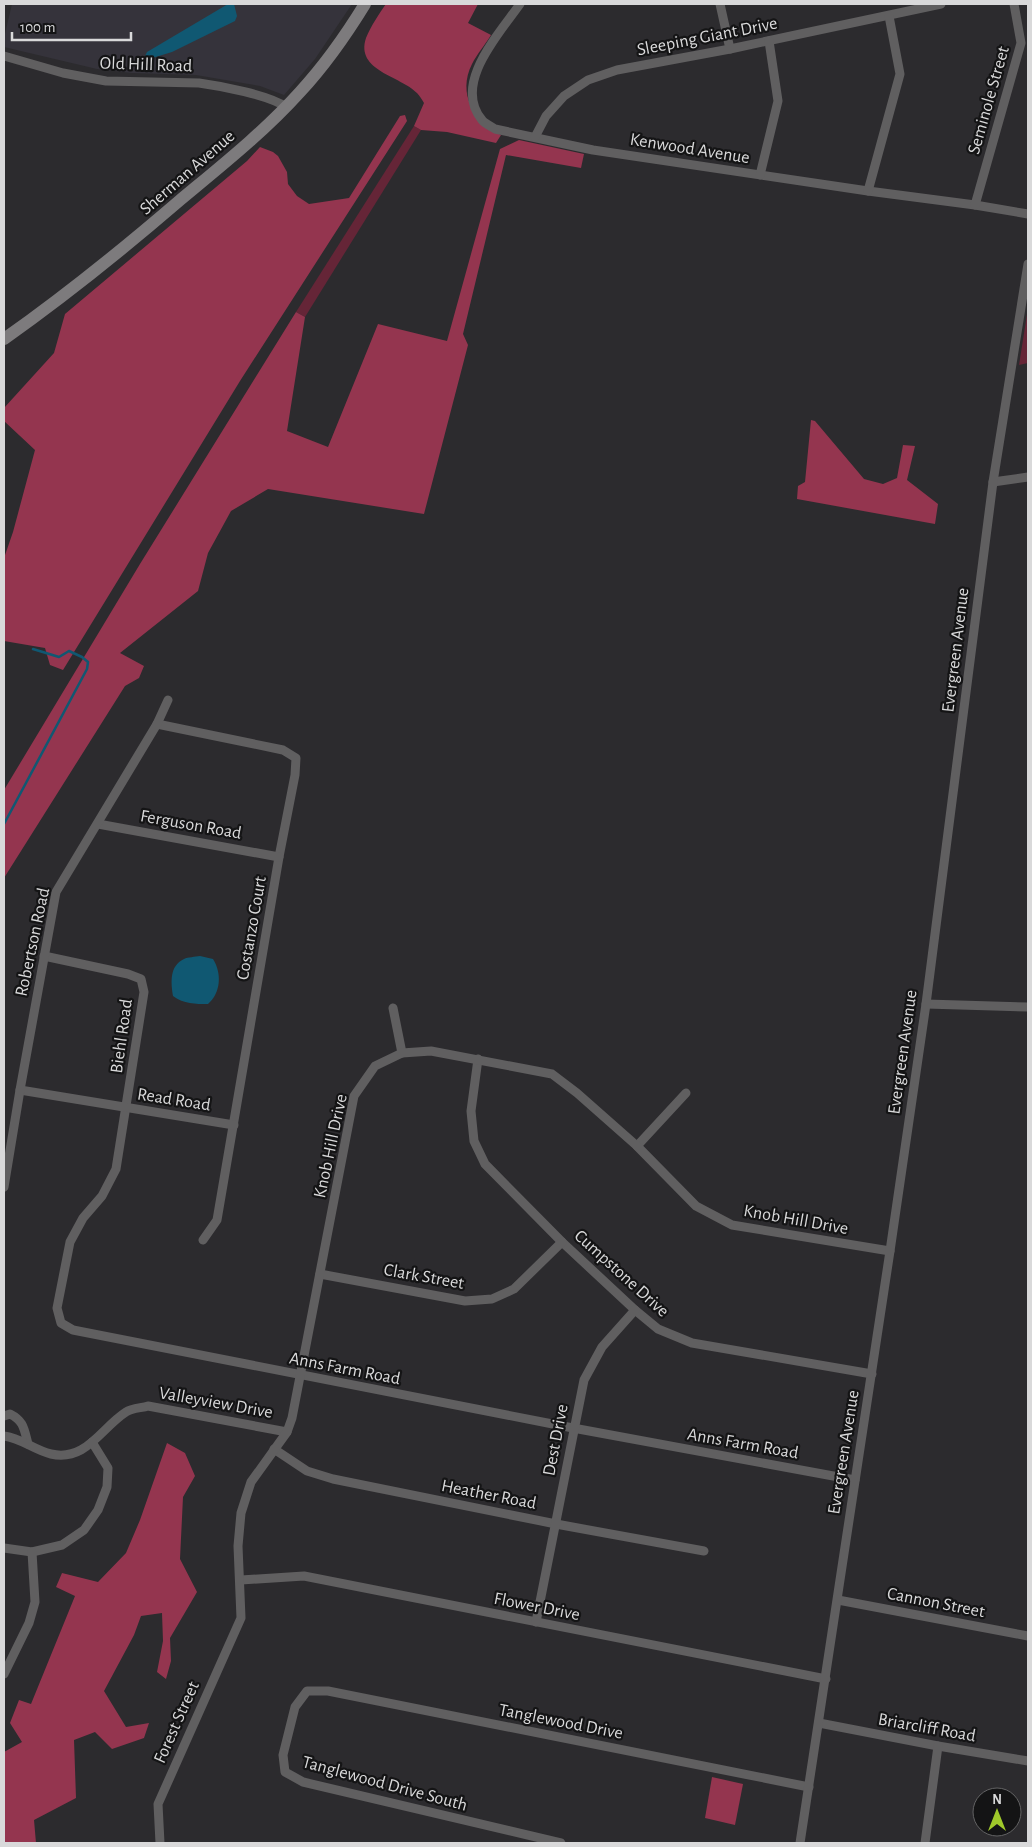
<svg xmlns="http://www.w3.org/2000/svg" width="1032" height="1847" font-family="'Alegreya Sans',sans-serif">
<rect width="100%" height="100%" fill="#2c2b2e"/>
<polygon fill="#35333b" points="12,4 352,4 315,59 284,95 260,86 196,75 132,73 97,69 4,47 4,38"/>
<g fill="#652537">
<polygon points="414,126 421,130 305,317 296,312"/>
<polygon points="1028,308 1028,363 1019,365"/>
</g>
<g fill="#94354f">
<path d="M386,4H478L468,23L491,35C485,45 477,54 472,64C457,94 474,121 501,135L496,143L447,132L421,130L414,126L424,103C422,100 420,96 417,93C401,76 355,71 366,38C371,26 379,14 386,4Z"/>
<polygon points="405,115 407,121 240,381 63,670 50,665 45,648 4,641 4,558 13,532 35,450 4,421 4,408 54,353 65,314 247,161 260,147 273,152 278,156 287,172 288,184 297,196 309,204 349,198 400,116"/>
<polygon points="519,140 584,154 581,168 506,155 463,334 468,345 424,514 268,489 231,511 208,553 198,591 120,653 144,666 139,678 125,686 4,878 4,790 140,564 296,312 305,317 287,431 328,447 378,324 447,341 500,149"/>
<polygon points="811,420 815,421 864,479 883,484 897,478 903,445 915,446 907,480 938,504 935,524 797,499 798,486 805,482"/>
<polygon points="167,1443 185,1453 195,1476 183,1497 180,1559 197,1592 170,1638 171,1661 166,1679 157,1672 163,1641 162,1613 141,1616 134,1635 104,1691 126,1727 149,1723 144,1738 112,1749 95,1732 74,1740 76,1798 34,1820 36,1843 4,1843 4,1752 22,1742 10,1723 19,1700 31,1704 75,1596 56,1587 62,1573 98,1582 126,1553 140,1520"/>
<polygon points="712,1777 743,1784 735,1825 705,1818"/>
</g>
<g fill="#105872">
<polygon points="228,4 234,4 237,16 235,21 172,52 149,59 145,56 147,52"/>
<path d="M200,956L213,959C222,973 221,993 208,1004C195,1004 184,1004 173,996C171,983 169,966 184,959C188,957 195,957 200,956Z"/>
</g>
<g fill="none" stroke-linecap="round" stroke-linejoin="round">
<polyline stroke="#105872" stroke-width="2.5" points="4,824 87,669 88,662 82,657 69,651 59,657 33,649"/>
<g stroke="#605f60" stroke-width="9">
<path d="M520,4C499,34 452,84 482,120C485,124 491,126 495,129L593,150L868,191L975,205L1028,214"/>
<polyline points="720,4 730,49"/>
<path d="M4,56L63,73L106,81L199,83C221,86 269,95 286,107"/>
<polyline points="535,137 546,116 564,96 588,80 617,70 730,49 941,4"/>
<polyline points="760,175 778,101 769,41"/>
<polyline points="868,191 900,74 889,16"/>
<polyline points="975,205 1021,43 1014,4"/>
<polyline points="993,482 1028,477"/>
<polyline points="157,724 283,750 296,758 295,775 279,857 217,1220 203,1240"/>
<polyline points="98,824 279,857"/>
<polyline points="44,956 128,974 141,979 144,992 116,1169 102,1196 83,1218 70,1242 57,1308 61,1323 73,1330 573,1428 855,1480"/>
<polyline points="926,1004 1028,1007"/>
<polyline points="393,1008 402,1053"/>
<polyline points="478,1059 471,1111 474,1141 485,1164 562,1242 635,1310 658,1329 692,1343 872,1374"/>
<polyline points="20,1090 234,1125"/>
<polyline points="637,1146 686,1093"/>
<polyline points="4,1187 20,1090 56,892 157,724 168,700"/>
<polyline points="320,1274 465,1301 492,1299 514,1289 562,1242"/>
<path d="M4,1416L10,1414C24,1421 24,1429 28,1444"/>
<path d="M4,1436C21,1438 34,1450 51,1454C86,1462 101,1428 126,1412C132,1408 142,1408 148,1406L287,1432"/>
<polyline points="274,1449 307,1471 333,1479 556,1524 704,1551"/>
<polyline points="4,1548 32,1552 62,1545 84,1530 98,1510 107,1487 108,1468 92,1442"/>
<polyline points="241,1580 304,1576 826,1679"/>
<polyline points="838,1600 1028,1636"/>
<polyline points="536,1622 584,1380 602,1347 635,1310"/>
<polyline points="4,1674 29,1623 35,1602 32,1552"/>
<polyline points="819,1723 938,1746 1028,1761"/>
<polyline points="160,1843 158,1804 241,1618 238,1546 241,1513 251,1482 287,1432 292,1418 354,1096 375,1066 402,1053 431,1051 552,1074 577,1093 637,1146 696,1206 732,1225 890,1251"/>
<polyline points="561,1843 303,1782 285,1772 283,1755 295,1707 307,1691 328,1691 809,1787"/>
<polyline points="800,1843 890,1251 926,1004 993,482 1028,264"/>
<polyline points="925,1843 938,1746"/>
</g>
<path stroke="#7d7b7d" stroke-width="12" d="M4,339C65,296 122,250 179,201C221,166 264,132 300,92C325,65 346,35 365,4"/>
</g>
<g text-anchor="middle" stroke-width="4.5" stroke-linejoin="round" paint-order="stroke">
<g font-size="18" fill="#d9d9da" stroke="#141415">
<text transform="translate(707 36) rotate(-11)" y="6">Sleeping Giant Drive</text>
<text transform="translate(146 64) rotate(2)" y="6">Old Hill Road</text>
<text transform="translate(988 100) rotate(-74)" y="6">Seminole Street</text>
<text transform="translate(690 148) rotate(9)" y="6">Kenwood Avenue</text>
<text transform="translate(187 172) rotate(-41)" y="6">Sherman Avenue</text>
<text transform="translate(955 650) rotate(-83)" y="6">Evergreen Avenue</text>
<text transform="translate(191 824) rotate(10)" y="6">Ferguson Road</text>
<text transform="translate(251 928) rotate(-80)" y="6">Costanzo Court</text>
<text transform="translate(32 942) rotate(-78)" y="6">Robertson Road</text>
<text transform="translate(121 1036) rotate(-82)" y="6">Biehl Road</text>
<text transform="translate(902 1052) rotate(-82)" y="6">Evergreen Avenue</text>
<text transform="translate(174 1099) rotate(9)" y="6">Read Road</text>
<text transform="translate(330 1146) rotate(-78)" y="6">Knob Hill Drive</text>
<text transform="translate(796 1219) rotate(10)" y="6">Knob Hill Drive</text>
<text transform="translate(622 1273) rotate(42)" y="6">Cumpstone Drive</text>
<text transform="translate(424 1276) rotate(10)" y="6">Clark Street</text>
<text transform="translate(345 1368) rotate(11)" y="6">Anns Farm Road</text>
<text transform="translate(216 1402) rotate(10)" y="6">Valleyview Drive</text>
<text transform="translate(555 1440) rotate(-79)" y="6">Dest Drive</text>
<text transform="translate(743 1443) rotate(10)" y="6">Anns Farm Road</text>
<text transform="translate(843 1452) rotate(-81)" y="6">Evergreen Avenue</text>
<text transform="translate(489 1494) rotate(11)" y="6">Heather Road</text>
<text transform="translate(936 1602) rotate(11)" y="6">Cannon Street</text>
<text transform="translate(537 1606) rotate(11)" y="6">Flower Drive</text>
<text transform="translate(561 1721) rotate(11)" y="6">Tanglewood Drive</text>
<text transform="translate(176 1722) rotate(-66)" y="6">Forest Street</text>
<text transform="translate(927 1727) rotate(10)" y="6">Briarcliff Road</text>
<text transform="translate(385 1783) rotate(15)" y="6">Tanglewood Drive South</text>
</g>
</g>
<rect width="1032" height="1847" fill="none" stroke="#d9d9da" stroke-width="10"/>
<g transform="translate(997 1812)"><circle r="24" fill="#141415" stroke="#636364"/>
<path d="M0-4L9 19L0 12L-9 19Z" fill="#a0c92b"/>
<text y="-8" font-size="14" font-weight="bold" text-anchor="middle" fill="#d9d9da">N</text>
</g>
<path d="M12 32v8h119v-8" fill="none" stroke="#d9d9da" stroke-width="2.5"/>
<text x="20" y="32" font-size="15" fill="#d9d9da" stroke="#141415" stroke-width="4" paint-order="stroke">100 m</text>
</svg>
